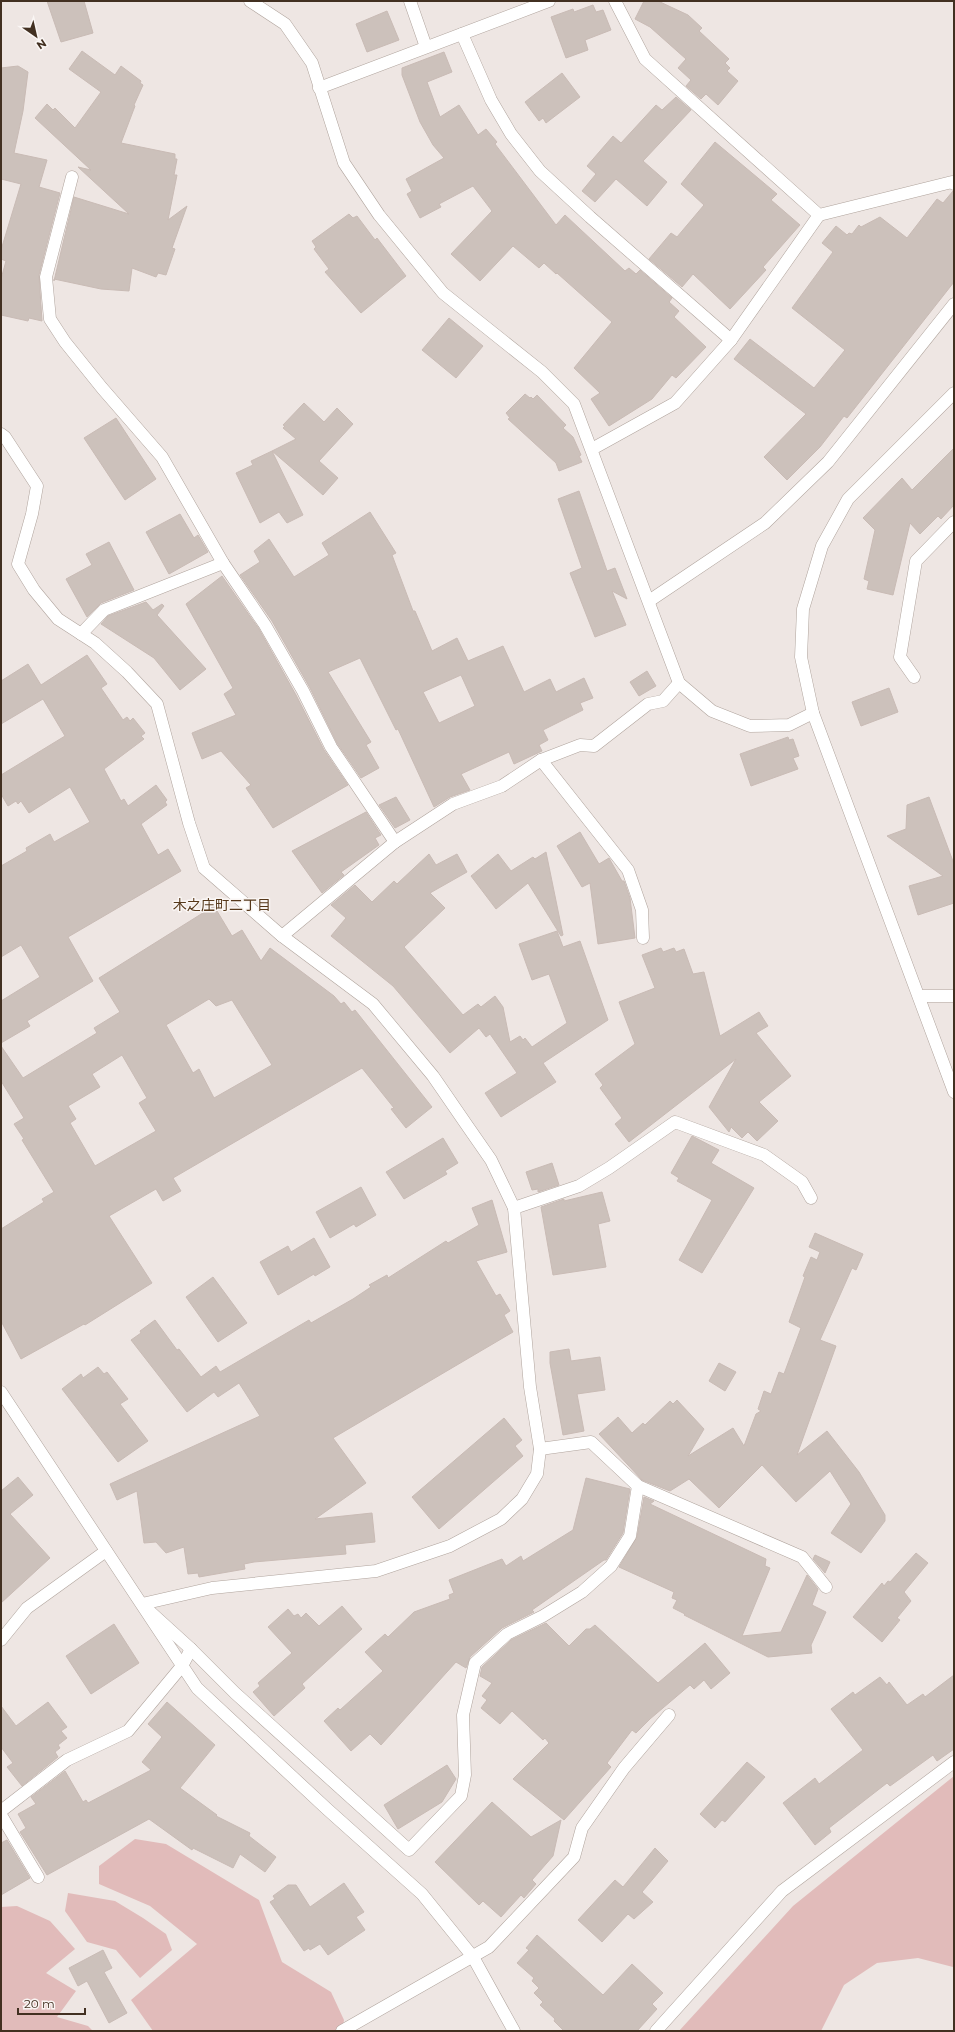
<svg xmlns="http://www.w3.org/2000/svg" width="955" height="2032" font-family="Montserrat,'Noto Sans JP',sans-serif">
<rect width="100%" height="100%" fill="#eee6e3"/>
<g fill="#e1bbba">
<polygon points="954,1776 953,1967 918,1958 877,1963 844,1985 821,2031 679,2031 793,1906"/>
<polygon points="135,1839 166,1844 259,1900 282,1962 331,1992 344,2020 342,2031 153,2031 131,2000 197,1944 150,1906 99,1884 99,1866"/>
<polygon points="68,1893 115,1901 143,1918 166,1934 172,1950 140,1978 116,1950 87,1942 65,1911"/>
<polygon points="17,1906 50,1921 75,1949 46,1973 76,1991 57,2017 88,2026 93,2031 1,2031 1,1907"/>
</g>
<g fill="#ccc1bb" stroke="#c9bbb5" fill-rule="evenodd">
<polygon points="47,1 84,1 93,33 61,42"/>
<polygon points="644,1 658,1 688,15 702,28 699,31 729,59 725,63 730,68 727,71 738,81 718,105 706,94 701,99 686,86 691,80 678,68 686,59 650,27 635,19"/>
<polygon points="593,5 596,12 603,10 611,30 585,40 588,50 566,58 551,17 573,9 574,12"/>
<polygon points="387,11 399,40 367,52 356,24"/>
<polygon points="82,51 115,75 121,66 141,81 140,83 143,85 134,105 135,106 121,143 175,154 175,159 177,159 174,175 177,175 168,220 187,206 172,248 175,249 166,275 158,273 156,277 132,268 129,291 101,289 54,279 54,281 74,197 129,214 78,167 91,170 35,118 47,104 53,110 55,108 75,128 101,92 69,69"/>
<polygon points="444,52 452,72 427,82 440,117 459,105 478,135 486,129 497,142 495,144 556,225 565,215 625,271 629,268 636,274 640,270 672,298 669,302 679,311 674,317 706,347 676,378 672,375 652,399 609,426 591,399 600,393 574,368 612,322 557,273 556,274 544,263 539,268 513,246 480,281 451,254 492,211 473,186 439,204 441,207 420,218 407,194 412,191 406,179 444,158 433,145 420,122 402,75 402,68"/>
<polygon points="18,66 28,72 23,111 14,153 47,160 39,187 60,193 39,275 42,321 29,318 28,321 1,315 1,279 6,261 1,259 1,250 21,184 1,179 1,68"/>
<polygon points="562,73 580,97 546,123 543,118 539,121 525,102"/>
<polygon points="676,97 691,110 643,161 667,182 647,206 616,179 595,202 582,191 596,174 587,166 613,136 621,143 656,105 662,110"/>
<polygon points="715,142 777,194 771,200 800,225 763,267 766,270 730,309 693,274 682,287 649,259 671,233 677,237 704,205 681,184"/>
<polygon points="953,191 954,191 954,282 847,418 844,416 820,447 787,480 764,457 806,414 734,359 750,339 814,388 845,350 792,308 833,252 822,243 836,226 847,235 849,233 852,234 859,225 861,227 880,217 907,238 937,199 943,203"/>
<polygon points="349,214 353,218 357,216 375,240 377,238 406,276 361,313 325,272 329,269 314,249 316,247 312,241"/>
<polygon points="449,318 483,346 456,378 422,350"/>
<polygon points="525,394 530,398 531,397 533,399 537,395 566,425 563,428 573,437 581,455 579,456 582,462 559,471 556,463 508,419 510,418 506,413"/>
<polygon points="304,403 324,422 337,408 353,424 319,461 338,478 323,495 272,451 296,439 283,428 285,426 283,425"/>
<polygon points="116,418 156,479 125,500 84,438"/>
<polygon points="954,448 954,505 941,519 938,516 920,534 910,523 893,595 867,589 869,581 864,579 875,530 863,518 902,478 912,490"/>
<polygon points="272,451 303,515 287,523 279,512 260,523 236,473 253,465 251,461"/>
<polygon points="579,491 607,571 615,568 627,599 612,591 626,625 595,637 570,573 582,568 558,499"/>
<path d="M370,512L396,553L392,555L413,611H415L432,651L457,638L468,661L503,646L524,692L550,679L556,692L584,678L593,698L580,703L583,710L543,730L548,740L539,745L542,751L514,764L509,752L461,774L470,790L450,797L434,807L398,729L396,730L360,658L328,672L371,742L366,745L379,768L361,778L337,743L310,688L272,621L240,575L260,562L254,551L269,539L294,577L329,555L322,543ZM461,675L475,706L439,723L423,692Z"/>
<polygon points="180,514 194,538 198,535 208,552 169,574 146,532"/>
<polygon points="109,542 134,590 101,603 87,617 66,579 92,565 86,554"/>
<polygon points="222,576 259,629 296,695 324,750 348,785 273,828 246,788 251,785 221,751 202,759 192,733 236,715 224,694 233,688 186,604"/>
<polygon points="146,602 153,610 162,604 164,606 157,615 206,669 180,690 154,658 101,624 108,616"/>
<polygon points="87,655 107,684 101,688 123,720 127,717 130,721 133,718 145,733 141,736 144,739 104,769 121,801 124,799 128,806 156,785 167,800 165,802 167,805 141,824 158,855 168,849 181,871 68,937 93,981 27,1021 30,1026 1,1043 1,1001 40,977 21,945 1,957 1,866 27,851 26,848 50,834 54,842 90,822 70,787 29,813 21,801 18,804 16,801 8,806 1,794 1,775 65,736 43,699 1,724 1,681 28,664 41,685"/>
<polygon points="647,671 656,686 639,696 630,682"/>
<polygon points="889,688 898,712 861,726 852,702"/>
<polygon points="788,737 789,740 793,739 799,756 793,758 798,769 751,786 740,754"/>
<polygon points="396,797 410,820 395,828 379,805"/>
<polygon points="929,797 954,864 954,903 918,915 909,886 943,876 887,836 906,829 907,805"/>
<polygon points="366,812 381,835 375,838 379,845 341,872 344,875 322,893 292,851"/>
<polygon points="580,832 599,864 609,858 622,881 624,881 630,898 635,938 598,944 590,883 582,887 557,846"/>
<polygon points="546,852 563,935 561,936 528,883 496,909 471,876 498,854 511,871 533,857 535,859"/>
<polygon points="429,854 436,865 457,854 467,872 430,893 445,908 404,947 463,1015 478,1004 481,1007 495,996 503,1007 510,1042 520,1036 523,1040 525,1038 532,1047 567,1023 549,974 532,980 519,944 557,931 563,947 580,941 608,1020 543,1063 556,1082 501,1117 485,1093 517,1073 490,1034 486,1037 479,1028 450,1053 393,986 331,936 346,918 331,905 355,885 372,902 394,881 397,884"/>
<path d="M214,906L232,936L242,930L261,961L270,948L334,996L341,1004L344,1002L352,1012L355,1010L432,1107L406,1128L391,1109L394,1108L362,1068L173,1178L181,1191L163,1201L156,1189L109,1216L152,1283L85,1325L84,1324L21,1359L1,1321V1229L44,1202L42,1199L54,1192L22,1140L24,1139L14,1124L24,1118L1,1081V1046L23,1078L97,1033L94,1028L120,1012L99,978ZM209,999L216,1006L232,1000L272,1065L214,1098L199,1069L193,1073L166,1025ZM122,1055L147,1098L139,1103L156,1131L95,1166L70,1123L76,1119L68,1106L100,1087L92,1074Z"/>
<polygon points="661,948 663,952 674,948 676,952 684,949 693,974 704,972 720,1036 759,1012 768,1026 756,1033 791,1076 759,1102 778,1121 757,1141 748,1132 742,1138 731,1127 729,1132 709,1107 736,1059 629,1142 615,1124 622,1118 600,1088 603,1085 595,1074 635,1044 619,1002 655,988 642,955"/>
<polygon points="692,1136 719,1150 711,1163 754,1188 702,1273 679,1260 712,1200 677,1181 679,1178 671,1173"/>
<polygon points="443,1138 458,1163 445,1171 447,1174 404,1199 386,1172"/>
<polygon points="552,1163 559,1185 538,1192 538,1189 532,1190 526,1172"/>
<polygon points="361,1187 376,1215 356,1227 354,1224 330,1238 316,1212"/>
<polygon points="602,1192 610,1221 598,1224 606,1267 553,1275 541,1207 564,1199 564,1201"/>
<polygon points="492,1200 507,1252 476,1261 496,1296 500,1294 510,1311 504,1315 513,1332 333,1438 366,1483 315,1519 372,1513 375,1542 345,1545 346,1554 254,1562 244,1564 245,1569 199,1577 198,1573 188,1574 184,1547 166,1553 156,1542 144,1543 137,1491 117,1500 110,1484 260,1416 239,1383 218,1397 214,1392 187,1412 131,1340 141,1333 140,1331 155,1320 177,1350 179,1349 201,1377 216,1366 220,1372 309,1320 311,1323 353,1299 371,1287 369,1285 387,1275 388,1278 446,1241 448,1243 479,1225 472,1208"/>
<polygon points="815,1233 863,1254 856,1270 852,1268 820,1340 836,1346 797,1455 827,1431 859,1472 885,1515 885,1521 861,1553 831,1533 851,1504 830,1471 796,1502 762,1465 719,1508 689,1479 670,1491 642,1480 599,1434 618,1417 632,1433 643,1423 645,1425 670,1401 673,1404 677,1400 704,1429 688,1456 733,1428 744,1446 756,1414 761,1411 758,1409 764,1391 771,1394 779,1372 784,1374 801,1328 789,1322 805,1277 803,1276 811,1257 817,1260 820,1252 809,1247"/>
<polygon points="314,1238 330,1267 315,1276 314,1274 278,1295 260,1262 288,1246 291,1252"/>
<polygon points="213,1277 247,1323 218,1342 186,1297"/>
<polygon points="569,1349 571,1361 600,1357 605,1390 577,1394 584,1431 563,1435 550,1363 550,1352"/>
<polygon points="719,1363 736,1372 725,1391 709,1381"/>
<polygon points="98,1367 104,1374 107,1372 128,1399 120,1404 148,1441 118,1462 62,1389 81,1374 83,1378"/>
<polygon points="504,1418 522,1440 515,1446 523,1456 439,1529 412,1497"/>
<polygon points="18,1477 33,1495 10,1514 50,1558 1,1603 1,1491"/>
<polygon points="586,1478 630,1489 623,1533 606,1560 604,1560 532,1610 534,1612 502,1628 470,1657 466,1668 456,1662 381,1745 370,1734 351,1751 324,1721 338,1708 340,1710 383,1671 365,1652 385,1634 388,1637 414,1612 450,1599 449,1595 454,1593 449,1580 502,1559 506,1566 521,1556 523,1561 573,1530"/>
<polygon points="644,1497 654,1501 650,1504 766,1559 765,1566 770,1568 742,1636 781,1632 807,1575 818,1589 812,1605 826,1612 811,1645 812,1653 768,1657 684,1615 685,1614 673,1608 677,1600 672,1598 674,1592 619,1567 637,1537"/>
<polygon points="916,1553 928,1563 904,1592 911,1601 897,1618 900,1620 882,1642 853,1617 882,1583 884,1586 888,1581 890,1582"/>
<polygon points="815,1555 830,1562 825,1573 813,1559"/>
<polygon points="342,1606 362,1629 302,1684 305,1688 274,1716 253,1692 260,1686 258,1683 292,1653 268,1627 288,1609 294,1616 298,1614 301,1618 306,1613 319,1626"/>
<polygon points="546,1623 569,1646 586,1629 590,1629 595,1625 658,1683 705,1643 730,1673 711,1689 704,1680 694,1689 690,1685 650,1719 636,1733 632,1730 607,1763 611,1767 564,1820 513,1779 549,1743 545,1738 543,1740 512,1711 500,1724 481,1708 487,1700 482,1696 492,1683 480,1676 482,1667 511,1640"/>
<polygon points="114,1624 139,1663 91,1694 66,1656"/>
<polygon points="954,1675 954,1749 937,1761 933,1755 890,1786 887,1783 829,1828 831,1832 815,1845 783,1803 815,1778 819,1784 863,1750 831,1709 853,1692 855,1695 880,1677 887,1685 889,1682 907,1705 923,1694 925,1697"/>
<polygon points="48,1702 67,1727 61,1731 67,1738 58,1745 60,1748 55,1752 58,1757 22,1786 7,1767 13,1763 1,1747 1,1706 16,1726"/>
<polygon points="167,1702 215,1745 180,1788 217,1815 216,1816 250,1833 249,1836 276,1857 265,1872 240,1854 233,1868 193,1848 192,1850 149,1819 47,1875 20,1832 26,1828 18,1814 36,1804 31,1797 65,1771 83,1802 86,1800 88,1803 151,1770 142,1762 162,1737 148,1724"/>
<polygon points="747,1762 765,1777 725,1822 722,1820 715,1828 700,1814"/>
<polygon points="447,1765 456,1779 442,1802 398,1829 384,1805"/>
<polygon points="492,1802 531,1837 561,1820 553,1856 532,1880 536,1884 524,1898 521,1895 501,1917 483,1901 479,1905 435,1862"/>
<polygon points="7,1840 30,1878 1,1895 1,1843"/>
<polygon points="655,1848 668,1861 642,1892 653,1902 634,1919 628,1914 602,1942 578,1920 615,1880 623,1887"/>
<polygon points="344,1883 364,1912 356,1917 365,1930 328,1955 320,1944 310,1950 309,1948 304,1951 270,1902 275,1899 273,1896 288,1885 296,1885 310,1907"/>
<polygon points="537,1935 603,1995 632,1964 663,1993 652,2004 657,2009 637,2031 564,2031 554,2021 555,2019 540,2005 543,2002 534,1993 539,1988 532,1981 534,1978 517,1963 529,1950 526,1948"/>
<polygon points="103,1950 112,1968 104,1972 127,2013 109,2023 87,1981 78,1986 69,1968"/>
</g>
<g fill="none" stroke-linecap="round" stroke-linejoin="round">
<defs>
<g id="minor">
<polyline points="250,1 285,24 312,63 344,163 379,215 443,293 542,372 574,404 679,683 712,711 750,726 789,725 813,713"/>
<polyline points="410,1 426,47"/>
<polyline points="615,1 645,59 819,215 952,182 954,184"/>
<polyline points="462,34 491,100 511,134 540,171 590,217 731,340"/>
<polyline points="319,88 549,1"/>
<polyline points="72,177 46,277 50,319 65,342 102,388 162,457 223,563 265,625 303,691 331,747 395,842"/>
<polyline points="1,434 5,437 37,486 32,514 18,564 34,590 58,619 95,643 127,672 157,704 189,823 204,868 282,936 373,1004 433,1076 466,1124 491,1160 514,1208 530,1387 540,1449 537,1474 522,1499 501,1519 450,1546 376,1571 212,1588 142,1604"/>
<polyline points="592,449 675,403 731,340 819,215"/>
<polyline points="649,601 765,523 828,462 954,304"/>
<polyline points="81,634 104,610 223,563"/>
<polyline points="914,677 900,657 916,561 954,522"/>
<polyline points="541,760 628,870 642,910 643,938"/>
<polyline points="282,936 395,842 453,804 502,786 541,760 580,745 594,746 648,704 663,701 679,683"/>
<polyline points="919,996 954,996"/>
<polyline points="514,1208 579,1186 609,1168 675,1122 764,1155 802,1182 811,1198"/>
<polyline points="540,1449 591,1442 638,1486 802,1557 826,1587"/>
<polyline points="147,1609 191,1649 235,1693 409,1850 461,1796 465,1775 463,1715 475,1663 507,1634 543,1616 582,1592 611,1566 630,1536 638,1486"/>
<polyline points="1,1640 27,1608 106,1551"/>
<polyline points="1,1811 67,1760 128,1731 182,1666 191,1649"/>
<polyline points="1,1815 38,1877"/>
<polyline points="342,2031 489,1947 574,1857 582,1828 624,1768 669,1715"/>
<polyline points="656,2031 782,1891 954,1762"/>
</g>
<g id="tertiary">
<polyline points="954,393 848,499 822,546 803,609 801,657 813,713 954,1092"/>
<polyline points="1,1392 197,1688 327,1809 422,1894 473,1957 514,2031"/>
</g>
</defs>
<use href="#minor" stroke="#b0a49d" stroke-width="13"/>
<use href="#tertiary" stroke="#b0a49d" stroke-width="13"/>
<use href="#minor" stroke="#fff" stroke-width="12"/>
<use href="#tertiary" stroke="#fff" stroke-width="12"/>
</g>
<g text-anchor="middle" stroke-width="3" stroke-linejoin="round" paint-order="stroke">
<g font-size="14" fill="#56381a" stroke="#faf6f4">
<text x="222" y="910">木之庄町二丁目</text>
</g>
</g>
<rect width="955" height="2032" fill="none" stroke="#423021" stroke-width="4"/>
<g transform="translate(36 36) rotate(146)" stroke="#faf6f4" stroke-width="3" paint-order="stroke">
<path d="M0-3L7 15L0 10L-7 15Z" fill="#423021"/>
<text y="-6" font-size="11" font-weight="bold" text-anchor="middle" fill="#423021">N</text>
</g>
<path d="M18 2008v6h67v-6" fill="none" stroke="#423021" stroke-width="2"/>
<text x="24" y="2008" font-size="12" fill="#423021" stroke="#faf6f4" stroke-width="3" paint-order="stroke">20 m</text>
</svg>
